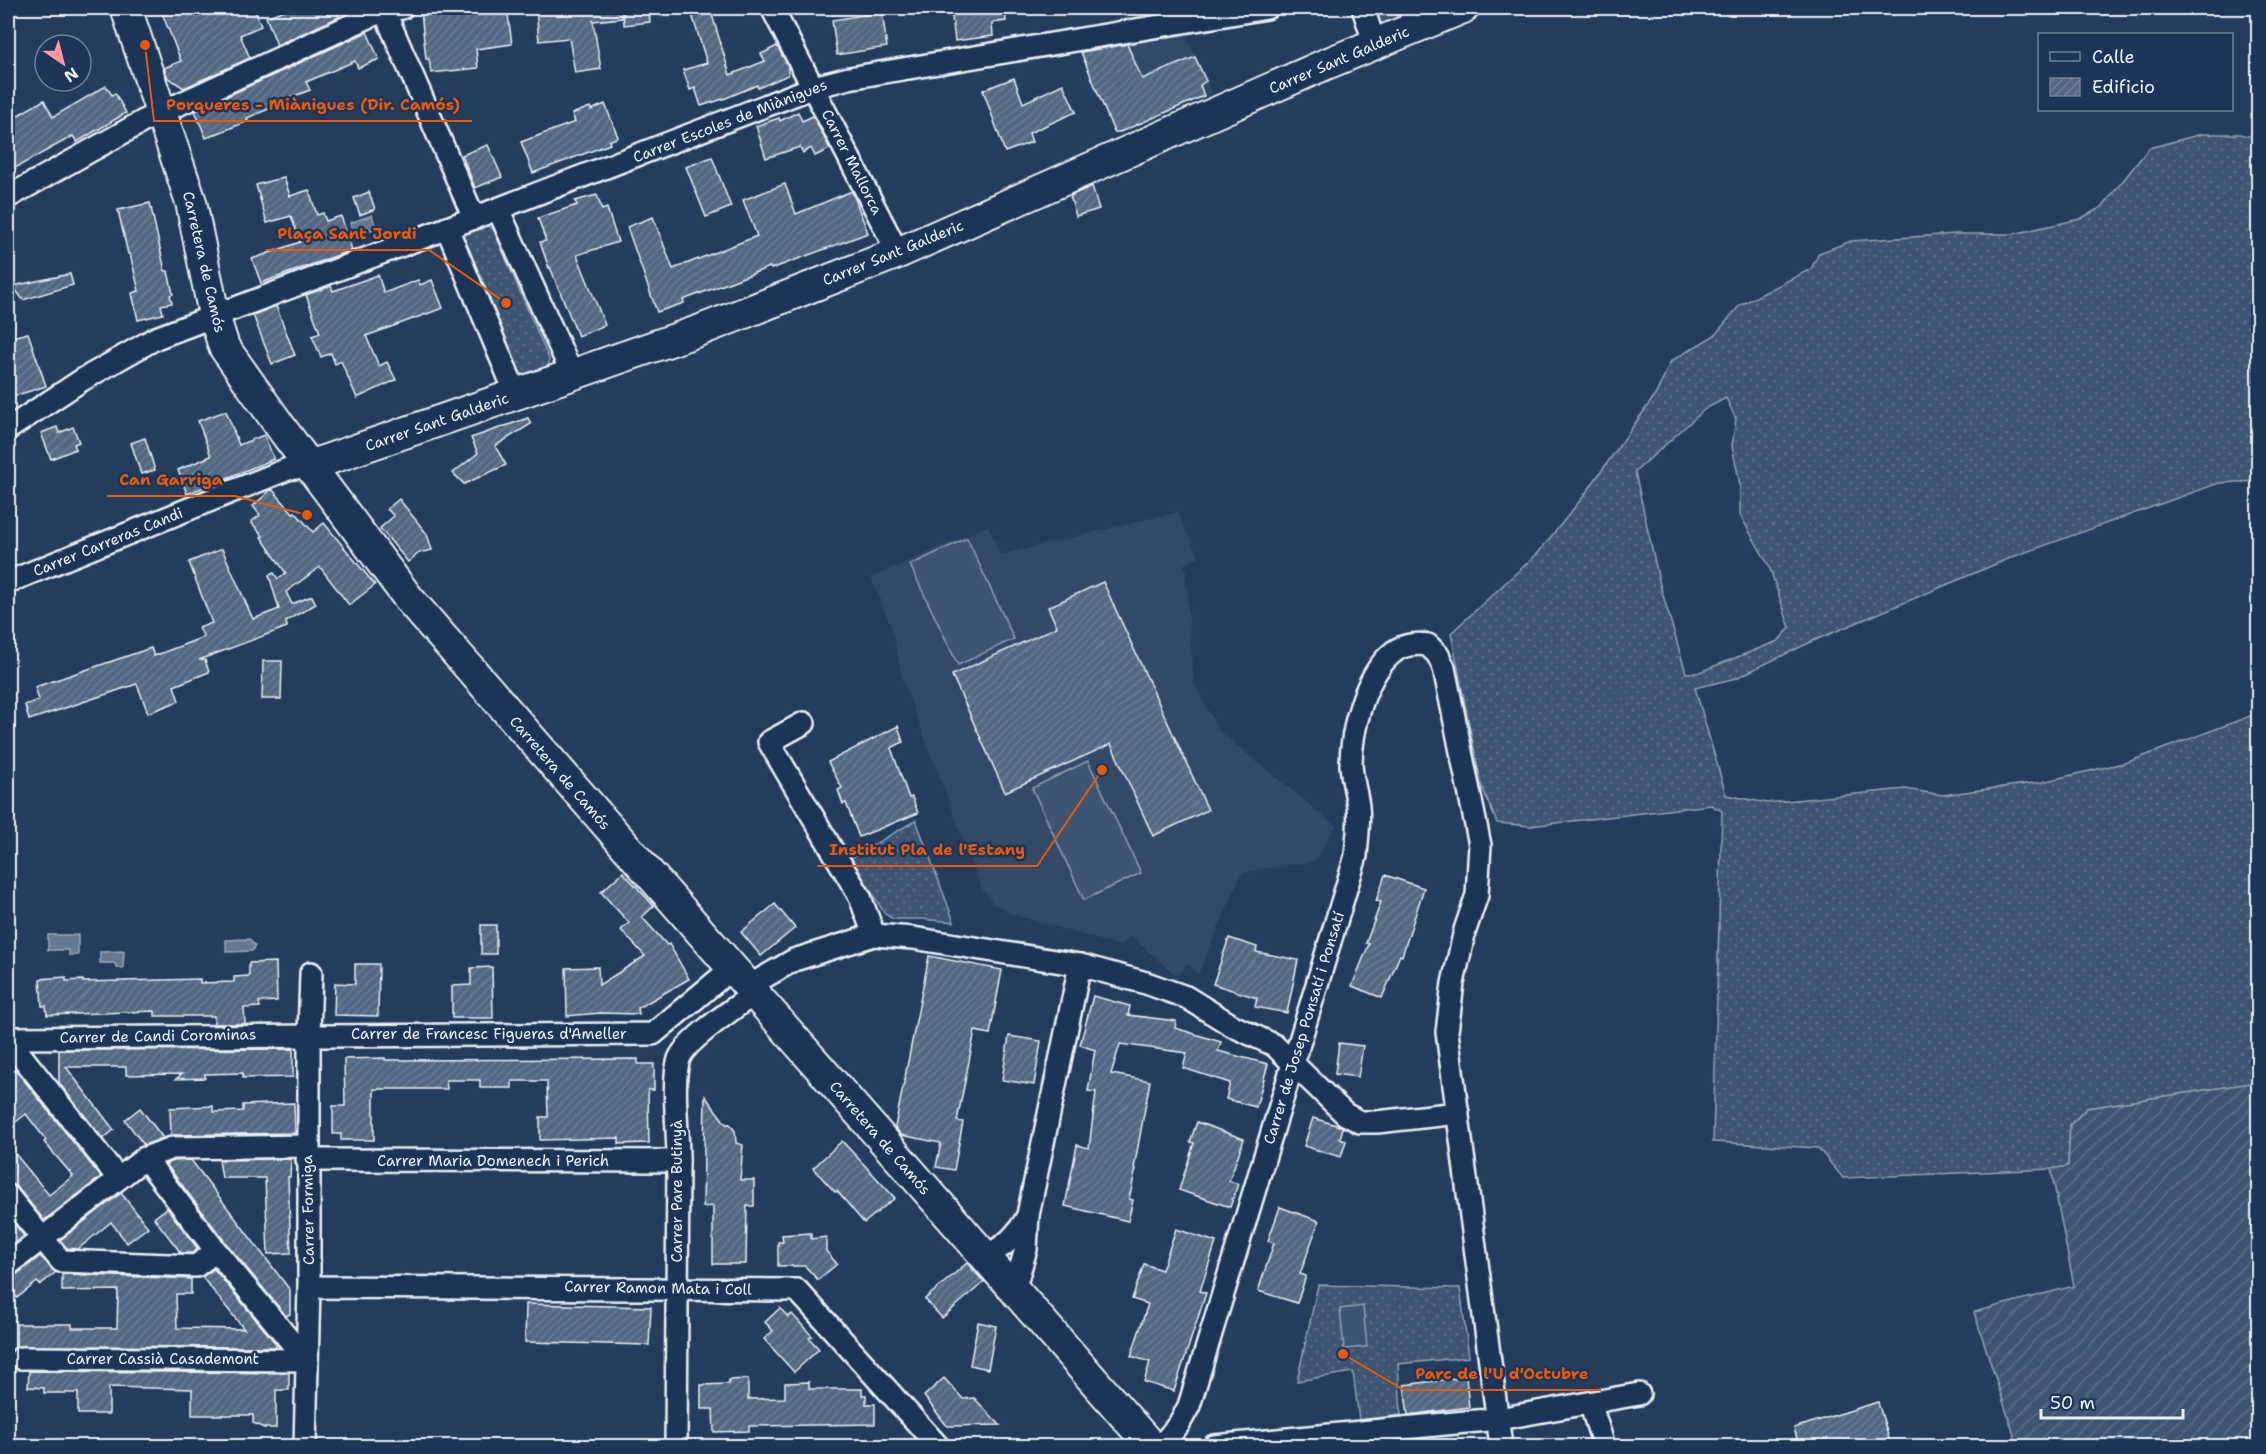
<svg xmlns="http://www.w3.org/2000/svg" width="2266" height="1454" font-family="'Shantell Sans',sans-serif">
<defs>
<pattern id="grass-dots" width="8" height="8" patternUnits="userSpaceOnUse" patternTransform="scale(1.5)"><rect width="8" height="8" fill="#3e5472"/><path d="M2 2h.1M6 6h.1" fill="none" stroke="#5a6d87" stroke-width="1.8" stroke-linecap="round"/></pattern>
<pattern id="garden-furrows" width="10" height="10" patternUnits="userSpaceOnUse" patternTransform="scale(1.5)"><rect width="10" height="10" fill="#3e5472"/><path d="M-1 1l2-2M0 10L10 0M9 11l2-2" fill="none" stroke="#5a6d87"/></pattern>
<pattern id="building-hatch" width="6" height="6" patternUnits="userSpaceOnUse" patternTransform="scale(1.5)"><rect width="6" height="6" fill="#536782"/><path d="M-1 1l2-2M0 6l6-6M5 7l2-2" fill="none" stroke="#6c7d94"/></pattern>
</defs>
<rect width="100%" height="100%" fill="#253d5d"/>
<filter id="ink" filterUnits="userSpaceOnUse"><feTurbulence type="fractalNoise" baseFrequency=".0167" numOctaves="2"/><feDisplacementMap in="SourceGraphic" scale="12" xChannelSelector="R" yChannelSelector="G"/><feConvolveMatrix kernelMatrix="1 2 1 2 8 2 1 2 1" color-interpolation-filters="sRGB"/></filter>
<g filter="url(#ink)">
<g fill="#334a68">
<polygon points="1184,32 1212,93 1115,134 1081,52 1125,41"/>
<polygon points="1177,512 1199,557 1183,565 1186,569 1186,582 1194,683 1219,731 1336,826 1314,861 1242,873 1198,974 1188,965 1177,976 1131,936 1120,946 1011,914 993,903 981,887 903,681 893,631 871,578 988,526 1001,555"/>
</g>
<g fill="url(#grass-dots)" stroke="#93a2b5" stroke-width="1.5" fill-rule="evenodd">
<polygon points="1370,8 1396,8 1397,21 1377,29"/>
<path d="M2202,134H2239L2258,138V481L2219,483L2015,556L1813,641L1736,678L1695,688L1726,795L1767,803L1905,789L1942,795L2042,782L2128,762L2258,713V1082L2087,1108L2070,1125L2068,1167L2051,1169L1843,1178L1818,1148L1713,1142L1722,811L1711,805L1530,826L1497,823L1481,784L1451,633L1538,553L1583,497L1656,394L1671,361L1715,335L1740,305L1811,269L1819,253L1851,241L1956,234H2013L2080,219L2102,207L2149,148ZM1726,398L1736,419L1732,446L1740,484V515L1769,566L1790,628L1778,641L1697,673H1686L1660,585L1635,472L1705,409Z"/>
<path d="M486,224L493,229L549,359V365L545,374L523,376L517,373L461,242C462,226 473,226 486,224Z"/>
<polygon points="916,820 954,922 922,919 893,919 885,914 851,858"/>
<polygon points="1318,1285 1460,1288 1469,1357 1398,1364 1401,1415 1359,1420 1353,1372 1297,1381"/>
</g>
<polygon fill="url(#garden-furrows)" stroke="#93a2b5" stroke-width="1.5" points="2258,1082 2258,1446 1999,1446 2016,1441 1974,1312 2074,1286 2051,1169 2068,1166 2070,1125 2087,1108"/>
<g fill="#3e5472" stroke="#93a2b5" stroke-width="1.5">
<polygon points="967,538 1014,639 958,665 910,565"/>
<polygon points="1088,761 1141,873 1084,900 1032,788"/>
<polygon points="1363,1306 1367,1347 1344,1349 1340,1309"/>
</g>
<g fill="#657890" stroke="#99a8ba" stroke-width="1.5">
<polygon points="372,215 376,228 354,236 350,223"/>
<polygon points="48,935 78,935 78,955 69,955 69,950 48,950"/>
<polygon points="249,939 255,946 252,951 226,952 226,940"/>
<polygon points="124,951 123,968 118,968 114,963 100,963 100,952"/>
</g>
<g fill="url(#building-hatch)" stroke="#e8f1f8" stroke-width="1.5">
<polygon points="160,8 254,8 261,26 240,35 250,58 184,88 168,78 164,68 181,61"/>
<polygon points="290,8 336,8 339,17 277,45 266,17"/>
<polygon points="469,8 507,8 512,44 476,49 478,68 431,73 429,59 426,59 421,12"/>
<polygon points="536,8 622,8 622,18 593,21 601,69 575,73 569,38 539,41"/>
<polygon points="623,8 649,8 650,22 624,25"/>
<polygon points="690,8 710,8 730,75 765,61 761,54 777,46 788,66 788,75 758,88 757,85 726,98 701,106 695,88 690,90 683,70 707,63"/>
<polygon points="965,8 1005,8 1006,21 992,23 993,36 955,41 951,9"/>
<polygon points="882,12 887,47 837,55 832,20"/>
<polygon points="367,32 379,59 358,68 355,61 306,82 310,90 284,100 285,102 247,118 248,121 206,138 195,111"/>
<polygon points="1127,44 1142,79 1195,57 1206,81 1200,85 1204,96 1120,132 1114,132 1081,52"/>
<polygon points="1014,78 1023,103 1063,84 1076,112 1029,133 1032,142 1005,152 983,90"/>
<polygon points="106,86 112,95 115,93 126,113 77,142 73,136 8,172 8,121 44,100 53,117"/>
<polygon points="605,104 618,137 609,141 610,144 533,173 521,142 575,122 572,114 590,107 591,110"/>
<polygon points="798,112 802,121 813,116 830,149 815,156 811,148 803,153 800,147 766,158 756,126 779,118 780,121"/>
<polygon points="488,145 502,177 475,188 462,155"/>
<polygon points="712,157 731,207 706,217 686,167"/>
<polygon points="284,177 290,196 309,190 317,215 323,213 326,221 341,216 352,250 261,283 252,259 300,242 291,216 267,223 256,185"/>
<polygon points="785,184 796,214 852,191 868,233 771,269 770,267 683,300 684,303 657,312 627,227 653,217 673,269 757,236 743,200"/>
<polygon points="1092,186 1099,209 1076,216 1070,196"/>
<polygon points="369,192 375,209 360,215 354,198"/>
<polygon points="597,195 602,210 607,208 618,242 577,255 605,325 578,336 550,267 549,268 540,242 546,241 538,218 577,205 575,201"/>
<polygon points="150,203 165,271 168,271 173,294 170,295 172,303 161,305 163,314 138,320 132,293 139,291 130,254 128,254 118,210"/>
<polygon points="70,274 73,285 23,300 13,286"/>
<polygon points="378,275 384,293 418,280 420,285 432,280 443,308 366,336 379,366 387,362 396,380 357,398 341,361 335,364 331,353 321,357 312,336 320,333 306,295 331,286 333,291"/>
<polygon points="276,306 295,355 272,364 253,315"/>
<polygon points="28,333 46,386 8,398 8,338"/>
<polygon points="226,411 239,445 264,435 274,459 187,494 178,470 211,456 198,421"/>
<polygon points="528,418 531,424 495,446 506,465 464,484 453,473 478,453 471,438"/>
<polygon points="57,427 59,433 73,427 79,442 74,444 76,449 51,459 41,433"/>
<polygon points="145,438 155,470 141,474 131,443"/>
<polygon points="272,489 293,513 295,512 313,532 324,523 375,585 349,605 320,567 286,592 292,604 312,596 316,604 286,621 287,627 199,660 205,660 209,672 174,686 179,701 148,713 137,684 29,720 25,705 39,700 35,687 151,648 154,656 204,637 199,628 212,623 189,562 222,549 253,619 279,609 269,575 274,573 278,579 286,573 261,537 263,536 251,522 260,515 253,506"/>
<polygon points="399,499 427,534 432,550 419,553 408,562 380,528 394,516 387,509"/>
<polygon points="1103,582 1208,810 1153,836 1111,744 1005,792 952,675 1057,627 1048,607"/>
<polygon points="263,661 282,661 281,699 262,699"/>
<polygon points="898,726 903,742 891,748 909,798 912,797 918,813 859,837 846,803 843,804 838,790 842,788 828,762"/>
<polygon points="623,872 654,906 642,917 667,945 669,944 689,979 638,1008 639,1014 600,1013 567,1016 566,968 598,967 599,985 645,956 621,930 629,923 601,892"/>
<polygon points="1385,875 1424,888 1402,956 1400,955 1382,998 1352,986 1369,944 1366,943 1381,902 1376,901"/>
<polygon points="775,904 795,928 761,956 741,932"/>
<rect x="481" y="925" width="15" height="29"/>
<polygon points="1229,938 1257,947 1256,952 1298,960 1287,1013 1255,1007 1257,998 1213,984"/>
<polygon points="929,956 1002,970 990,1034 975,1031 957,1121 963,1122 954,1170 936,1167 941,1143 901,1135 895,1127"/>
<polygon points="276,962 277,1001 259,1002 260,1007 244,1008 245,1024 214,1024 214,1016 155,1016 155,1011 47,1015 46,1006 42,1006 40,979 66,977 66,981 83,980 83,982 200,979 200,983 234,982 234,977 249,976 249,963"/>
<polygon points="355,964 379,964 378,1016 334,1015 335,983 355,984"/>
<polygon points="492,967 493,1018 452,1018 452,986 471,985 471,968"/>
<polygon points="1093,996 1130,1006 1128,1015 1176,1021 1175,1028 1221,1042 1218,1051 1268,1064 1256,1107 1226,1099 1230,1083 1183,1068 1187,1053 1120,1044 1111,1074 1150,1081 1134,1168 1136,1169 1129,1199 1133,1200 1128,1221 1065,1206 1077,1145 1089,1148 1096,1092 1088,1091 1095,1050 1080,1045"/>
<polygon points="1009,1036 1041,1041 1034,1085 1002,1080"/>
<polygon points="1339,1043 1363,1046 1358,1077 1335,1074"/>
<polygon points="293,1049 293,1077 243,1078 243,1073 205,1074 205,1078 176,1079 182,1074 126,1075 126,1067 66,1067 114,1130 103,1139 59,1083 59,1050"/>
<polygon points="385,1058 385,1060 638,1059 638,1064 654,1064 654,1090 648,1090 649,1143 619,1144 619,1138 540,1140 540,1117 548,1117 547,1081 512,1081 512,1088 480,1088 480,1080 446,1080 447,1089 374,1089 374,1140 341,1140 341,1134 333,1134 333,1106 345,1106 344,1059"/>
<polygon points="15,1069 101,1177 44,1220 18,1188 8,1184 8,1145 49,1195 73,1176 44,1142 46,1140 26,1114 8,1128 8,1109 15,1102 8,1092 8,1075"/>
<polygon points="705,1096 726,1124 730,1124 735,1131 736,1143 743,1145 740,1180 754,1180 754,1206 747,1206 746,1264 713,1264 713,1206 703,1207"/>
<polygon points="294,1103 295,1133 171,1135 170,1108 213,1106 213,1112 243,1111 243,1105"/>
<polygon points="140,1108 163,1138 144,1145 125,1120"/>
<polygon points="1313,1118 1343,1127 1340,1139 1346,1141 1341,1157 1304,1146"/>
<polygon points="1197,1122 1244,1139 1229,1181 1238,1184 1230,1207 1179,1190 1194,1143 1190,1142"/>
<polygon points="842,1141 895,1198 864,1223 837,1191 835,1192 813,1168"/>
<polygon points="291,1159 290,1177 288,1177 291,1253 268,1254 265,1178 222,1178 219,1160"/>
<polygon points="191,1160 290,1290 290,1314 286,1316 226,1243 166,1164 174,1161"/>
<polygon points="121,1193 148,1227 127,1243 111,1222 78,1249 67,1248 60,1240"/>
<polygon points="1280,1207 1319,1221 1300,1274 1306,1276 1297,1303 1258,1291 1274,1243 1268,1241"/>
<polygon points="167,1208 198,1249 192,1253 181,1253 154,1218"/>
<polygon points="8,1216 24,1236 8,1249"/>
<polygon points="1176,1229 1216,1242 1200,1291 1206,1293 1174,1391 1144,1382 1150,1362 1131,1356 1148,1304 1132,1299 1144,1264 1162,1270"/>
<polygon points="811,1233 811,1239 826,1237 826,1251 837,1264 818,1280 805,1266 778,1266 778,1242 783,1242 782,1235"/>
<polygon points="40,1256 56,1272 40,1285 37,1282 17,1298 8,1286 8,1277 16,1275"/>
<polygon points="967,1263 984,1282 942,1318 925,1299"/>
<polygon points="214,1269 277,1345 275,1347 16,1346 16,1324 72,1324 72,1328 117,1328 118,1290 62,1291 62,1274 191,1279 191,1294 176,1294 177,1328 244,1329 202,1277"/>
<polygon points="526,1304 651,1307 649,1345 525,1342"/>
<polygon points="780,1308 788,1317 792,1314 812,1336 809,1338 819,1349 794,1372 764,1339 773,1331 765,1322"/>
<polygon points="978,1322 996,1326 988,1369 970,1365"/>
<polygon points="29,1371 289,1373 289,1390 276,1390 276,1428 264,1428 253,1423 253,1415 192,1415 192,1389 109,1387 109,1414 78,1414 78,1393 44,1393 44,1388 28,1387"/>
<polygon points="1466,1377 1469,1407 1408,1415 1404,1385"/>
<polygon points="944,1378 963,1399 974,1398 1000,1425 947,1426 924,1396"/>
<polygon points="748,1379 748,1399 785,1398 785,1383 809,1382 809,1389 862,1389 862,1395 866,1395 866,1404 875,1404 875,1424 749,1426 749,1431 714,1432 713,1409 701,1409 701,1385 729,1384 729,1380"/>
<polygon points="1878,1402 1890,1442 1875,1446 1799,1446 1794,1428"/>
</g>
<g fill="none" stroke-linecap="round" stroke-linejoin="round">
<defs>
<g id="street">
<polyline points="383,8 474,218"/>
<polyline points="772,8 898,253"/>
<polyline points="1363,8 1375,45"/>
<polyline points="1409,8 1415,28"/>
<polyline points="8,197 149,118 384,10 402,8"/>
<polyline points="498,209 572,374"/>
<polyline points="447,228 516,394"/>
<polyline points="8,429 82,380 156,338 474,218 814,87 849,78 1267,8"/>
<polyline points="8,582 288,469 309,466"/>
<polyline points="804,723 769,742 860,897 874,935"/>
<polyline points="749,989 761,979 794,960 874,935 913,938 1080,965 1146,983 1186,997 1233,1026 1274,1045 1345,1114 1360,1122 1377,1122 1458,1113"/>
<polyline points="8,1038 653,1034 731,969"/>
<polyline points="8,1039 118,1178"/>
<polyline points="145,1158 216,1251 306,1360"/>
<polyline points="307,1160 678,1161"/>
<polyline points="8,1196 61,1261 196,1266 216,1251"/>
<path d="M985,1257C1006,1245 1016,1237 1028,1216"/>
<polyline points="8,1265 145,1158 172,1148 307,1146"/>
<polyline points="309,1287 797,1290 938,1446"/>
<polyline points="1014,1290 1026,1249 1028,1215 1080,965"/>
<polyline points="21,1358 306,1360"/>
<polyline points="1590,1403 1604,1446"/>
<polyline points="305,1446 309,1287 309,1035 311,973"/>
<path d="M676,1446C676,1352 678,1258 678,1164C679,1137 671,1082 679,1059C686,1040 736,1007 754,994"/>
<path d="M1161,1446L1179,1424L1189,1406L1356,856C1357,840 1360,822 1358,806C1356,792 1352,779 1351,765C1351,731 1364,679 1390,655C1400,645 1415,643 1428,645L1438,655L1444,668L1480,845L1477,895L1465,930L1453,983L1447,1032L1501,1446"/>
<polyline points="1214,1446 1498,1419 1639,1394"/>
</g>
<g id="secondary">
<polyline points="126,8 191,202 214,315 224,347 285,433 409,599 1151,1446"/>
<polyline points="309,466 698,331 898,253 1326,64 1463,8"/>
</g>
</defs>
<use href="#street" stroke="#e8f1f8" stroke-width="26"/>
<use href="#secondary" stroke="#e8f1f8" stroke-width="34"/>
<use href="#street" stroke="#1d3557" stroke-width="21"/>
<use href="#secondary" stroke="#1d3557" stroke-width="30"/>
</g>
</g>
<g text-anchor="middle" stroke-width="5" stroke-linejoin="round" paint-order="stroke">
<g font-size="15" fill="#e8f1f8" stroke="#1d3557">
<text transform="translate(1339 60) rotate(-23)" y="5">Carrer Sant Galderic</text>
<text transform="translate(730 121) rotate(-21)" y="5">Carrer Escoles de Miànigues</text>
<text transform="translate(852 162) rotate(63)" y="5">Carrer Mallorca</text>
<text transform="translate(893 253) rotate(-22)" y="5">Carrer Sant Galderic</text>
<text transform="translate(204 262) rotate(77)" y="5">Carretera de Camós</text>
<text transform="translate(437 422) rotate(-19)" y="5">Carrer Sant Galderic</text>
<text transform="translate(108 542) rotate(-22)" y="5">Carrer Carreras Candi</text>
<text transform="translate(560 773) rotate(49)" y="5">Carretera de Camós</text>
<text transform="translate(1304 1028) rotate(-73)" y="5">Carrer de Josep Ponsatí i Ponsatí</text>
<text x="489" y="1039">Carrer de Francesc Figueras d'Ameller</text>
<text transform="translate(158 1036) rotate(-1)" y="5">Carrer de Candi Corominas</text>
<text transform="translate(880 1138) rotate(49)" y="5">Carretera de Camós</text>
<text x="493" y="1166">Carrer Maria Domenech i Perich</text>
<text transform="translate(677 1191) rotate(-90)" y="5">Carrer Pare Butinyà</text>
<text transform="translate(308 1210) rotate(-91)" y="5">Carrer Formiga</text>
<text transform="translate(658 1288) rotate(1)" y="5">Carrer Ramon Mata i Coll</text>
<text x="163" y="1364">Carrer Cassià Casademont</text>
</g>
</g>
<path fill="none" stroke="#e8590c" stroke-width="2" d="M145 45L154 121H472M506 303L429 250H266M307 515L235 496H107M1102 770L1037 866H817M1343 1354L1404 1390H1601"/>
<g fill="#e8590c" stroke="#1d3557" stroke-width="2">
<circle cx="145" cy="45" r="6"/>
<circle cx="506" cy="303" r="6"/>
<circle cx="307" cy="515" r="6"/>
<circle cx="1102" cy="770" r="6"/>
<circle cx="1343" cy="1354" r="6"/>
</g>
<g font-size="16" text-anchor="middle" font-weight="bold" fill="#e8590c" stroke="#1d3557" stroke-width="5" stroke-linejoin="round" paint-order="stroke">
<text x="313" y="110">Porqueres - Miànigues (Dir. Camós)</text>
<text x="347" y="239">Plaça Sant Jordi</text>
<text x="171" y="485">Can Garriga</text>
<text x="927" y="855">Institut Pla de l'Estany</text>
<text x="1502" y="1379">Parc de l'U d'Octubre</text>
</g>
<rect width="2266" height="1454" fill="none" stroke="#1d3557" stroke-width="30"/>
<rect x="15" y="15" width="2236" height="1424" fill="none" stroke="#e8f1f8" stroke-width="2" filter="url(#ink)"/>
<rect x="2038" y="33" width="195" height="78" fill="#1d3557" stroke="#6e8097" stroke-width="1.5"/>
<rect x="2050" y="52" width="30" height="9" fill="#1d3557" stroke="#6e8097" stroke-width="1.5"/>
<text x="2092" y="63" font-size="18" fill="#e8f1f8">Calle</text>
<rect x="2050" y="78" width="30" height="18" fill="url(#building-hatch)" stroke="#6e8097" stroke-width="1.5"/>
<text x="2092" y="93" font-size="18" fill="#e8f1f8">Edificio</text>
<g transform="translate(63 63) rotate(145)"><circle r="28" fill="#1d3557" stroke="#6e8097" stroke-width="1.5"/>
<path d="M0-4.5L10 22L0 15L-10 22Z" fill="#ff9aa2"/>
<text y="-9" font-size="16" font-weight="bold" text-anchor="middle" fill="#e8f1f8">N</text>
</g>
<path d="M2041 1409v9h142v-9" fill="none" stroke="#e8f1f8" stroke-width="3"/>
<text x="2050" y="1409" font-size="18" fill="#e8f1f8" stroke="#1d3557" stroke-width="4.5" paint-order="stroke">50 m</text>
</svg>
